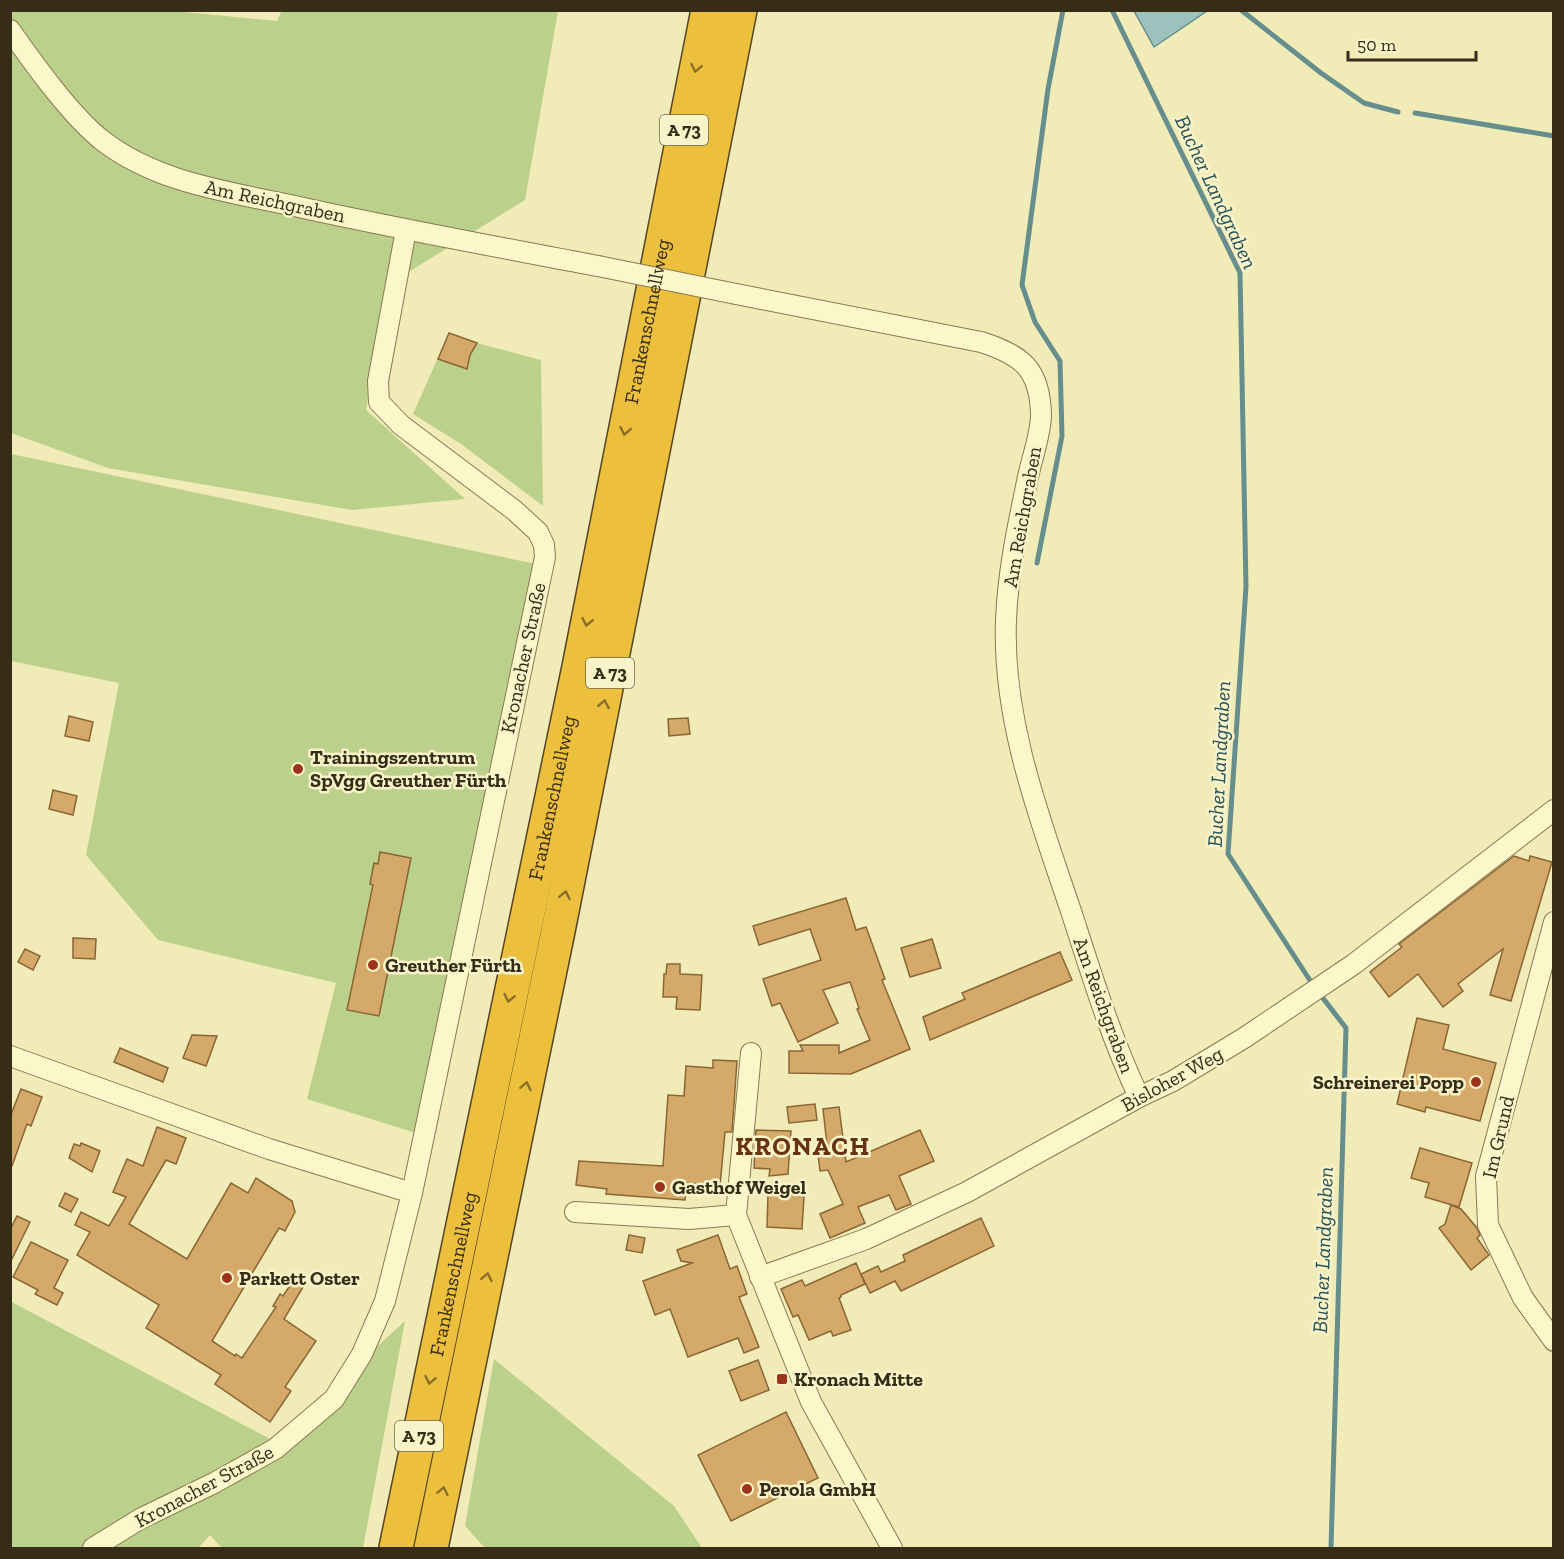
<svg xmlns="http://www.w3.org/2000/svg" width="1564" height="1559" font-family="'Zilla Slab',serif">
<rect width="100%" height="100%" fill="#f1ebb8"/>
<g fill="#bbd08b">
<polygon points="164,10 277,21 282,10 558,11 525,200 389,284 366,410 465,499 352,510 108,468 11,433 11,11"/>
<polygon points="449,333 477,343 541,360 543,506 461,444 413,414"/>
<polygon points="11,454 536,564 416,1133 307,1099 336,983 158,940 86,855 119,683 11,661"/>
<polygon points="10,1301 274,1441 405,1321 363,1548 222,1548 210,1535 198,1548 11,1548"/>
<polygon points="494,1359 674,1506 702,1548 485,1548 465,1526"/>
</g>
<polygon fill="#9dc1bd" stroke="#658e8c" stroke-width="1.5" points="1134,11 1207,11 1154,47"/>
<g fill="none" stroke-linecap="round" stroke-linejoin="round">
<g stroke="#658e8c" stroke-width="5">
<polyline points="1112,10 1240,273 1246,587 1228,854 1313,985"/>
<polyline points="1241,10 1321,73 1364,103 1398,112"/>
<polyline points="1415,113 1554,136"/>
<polyline points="1037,563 1062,436 1060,361 1035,322 1022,285 1048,89 1063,10"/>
<polyline points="1319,993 1346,1028 1331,1548"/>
</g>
</g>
<g fill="#d4a969" stroke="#8a6635" stroke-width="1.5">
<polygon points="449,333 477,343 470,355 467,369 438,359"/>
<polygon points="69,716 93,722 89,741 65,736"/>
<polygon points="688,718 690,734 669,736 668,719"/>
<polygon points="53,790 77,796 73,815 49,809"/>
<polygon points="380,852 411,858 379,1016 347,1010 373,885 370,884 374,863 378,864"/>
<polygon points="1514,856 1529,861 1530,856 1552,862 1511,1001 1490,995 1503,949 1458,984 1463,991 1443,1007 1418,974 1389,997 1370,972 1402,947 1399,944"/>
<polygon points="846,898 856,930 866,927 885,979 882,980 910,1049 851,1074 789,1073 789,1051 803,1051 800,1045 839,1045 839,1053 870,1040 857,1009 859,1008 850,982 823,990 838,1023 798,1042 780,1003 772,1006 763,979 821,960 810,929 759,945 753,926"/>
<polygon points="73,938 96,939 95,959 73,958"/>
<polygon points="932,939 941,968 910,977 901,948"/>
<polygon points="25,949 40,956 33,970 18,962"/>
<polygon points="1060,952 1072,980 930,1040 923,1017 965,999 962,993"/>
<polygon points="667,964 680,964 680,974 702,975 700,1010 676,1009 677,997 663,997 664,974 666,974"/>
<polygon points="1417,1018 1449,1025 1443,1049 1496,1063 1480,1121 1426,1107 1425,1112 1397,1104"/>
<polygon points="192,1035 217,1036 206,1066 183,1058"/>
<polygon points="120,1048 168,1068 163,1082 114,1062"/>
<polygon points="713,1060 737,1061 732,1132 725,1132 720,1186 687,1183 685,1200 606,1194 607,1189 576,1185 579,1161 663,1166 668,1095 684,1096 686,1066 713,1068"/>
<polygon points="21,1089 42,1097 31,1126 27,1124 12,1166 10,1166 10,1117"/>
<polygon points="815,1104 817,1120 789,1123 787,1107"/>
<polygon points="839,1107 846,1162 920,1130 934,1161 899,1176 911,1204 896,1210 889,1195 858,1207 865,1223 830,1238 820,1214 843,1204 828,1170 820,1171 817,1146 827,1145 823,1109"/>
<polygon points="157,1127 186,1138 176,1164 166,1160 129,1224 187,1259 231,1183 248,1193 256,1178 292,1201 295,1212 285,1231 279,1228 212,1341 235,1356 236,1354 242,1358 276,1307 273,1306 280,1294 283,1296 293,1281 303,1287 284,1319 316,1341 285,1387 291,1391 270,1422 215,1384 221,1375 146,1328 159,1305 77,1255 90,1232 75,1225 81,1212 109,1226 126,1197 113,1192 127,1159 143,1166"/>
<polygon points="756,1130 791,1131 788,1174 769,1176 770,1169 754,1168"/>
<polygon points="81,1143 100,1151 92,1172 69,1158 74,1144 80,1146"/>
<polygon points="1420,1148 1472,1163 1459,1207 1425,1197 1429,1183 1411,1178"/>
<polygon points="65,1193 78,1199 71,1212 59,1206"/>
<polygon points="768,1194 804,1196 802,1229 767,1227"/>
<polygon points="1451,1205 1461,1209 1477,1228 1480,1235 1477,1238 1489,1255 1471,1270 1439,1228 1445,1224"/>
<polygon points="17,1216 30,1222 10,1263 10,1230"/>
<polygon points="981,1218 994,1246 901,1291 895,1281 870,1293 861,1274 878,1266 881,1272 905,1261 903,1255"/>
<polygon points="629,1235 645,1238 642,1253 626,1250"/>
<polygon points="718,1235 730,1269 737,1266 747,1294 739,1297 759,1347 744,1353 738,1338 688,1357 670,1309 655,1315 643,1281 692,1263 681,1261 677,1250"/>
<polygon points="31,1242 68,1260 54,1288 63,1293 57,1305 35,1294 38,1290 13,1277"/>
<polygon points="856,1263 865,1284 841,1295 841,1297 839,1298 851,1330 833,1336 831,1331 809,1340 798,1315 793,1317 781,1289 802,1280 805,1286"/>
<polygon points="758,1360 769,1390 741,1401 729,1371"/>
<polygon points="786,1412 818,1478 731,1521 698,1455"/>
</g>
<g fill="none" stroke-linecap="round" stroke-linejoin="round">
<defs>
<g id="street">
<path d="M10,30C34,64 71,116 103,141C159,184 232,192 299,207C398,229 498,247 598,266"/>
<path d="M736,294L981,342C1022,355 1040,369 1041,415C1041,433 1032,458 1028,477C1018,525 1008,570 1006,620C1002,721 1040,819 1072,914C1092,976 1111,1038 1139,1097"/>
<polyline points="1554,922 1486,1176 1488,1225 1523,1298 1554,1341"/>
<polyline points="751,1053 736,1215 811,1402 892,1548"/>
<polyline points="10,1056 269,1149 412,1193"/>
<polyline points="575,1212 689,1219 736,1215"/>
<polyline points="760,1277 866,1239 967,1192 1139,1097 1173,1081 1244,1038 1354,964 1554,810"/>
<polyline points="93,1548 140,1519 214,1483 275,1449 334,1399 362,1354 385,1301 412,1193 545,557 544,545 538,532 514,510 401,425 379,402 378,381 406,230"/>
</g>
<g id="highway">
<path id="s1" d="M396,1548L579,667L708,10"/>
<polyline points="431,1548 558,931 740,10"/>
</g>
</defs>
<use href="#street" stroke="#887952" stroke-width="22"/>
<use href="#highway" stroke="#554527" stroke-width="36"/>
<use href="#street" stroke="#fcf6cb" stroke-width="20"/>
<use href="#highway" stroke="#ecbf3d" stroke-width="33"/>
<defs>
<polyline id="street-bridge" points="598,266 736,294"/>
</defs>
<use href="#street-bridge" stroke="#887952" stroke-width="22" stroke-linecap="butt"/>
<use href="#street-bridge" stroke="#fcf6cb" stroke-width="20"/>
</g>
<defs><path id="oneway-chevron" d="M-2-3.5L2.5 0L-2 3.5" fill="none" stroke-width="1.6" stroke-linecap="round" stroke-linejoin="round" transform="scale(1.5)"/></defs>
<g stroke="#886e29">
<use href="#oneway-chevron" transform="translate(696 68) rotate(101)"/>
<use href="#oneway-chevron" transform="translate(625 431) rotate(101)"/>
<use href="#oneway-chevron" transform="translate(587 622) rotate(101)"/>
<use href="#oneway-chevron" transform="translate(604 704) rotate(-79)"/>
<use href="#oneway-chevron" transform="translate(565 895) rotate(-79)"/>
<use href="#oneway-chevron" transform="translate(509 998) rotate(102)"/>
<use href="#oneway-chevron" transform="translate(526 1086) rotate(-78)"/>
<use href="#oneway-chevron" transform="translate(487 1277) rotate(-78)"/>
<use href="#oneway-chevron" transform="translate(430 1380) rotate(102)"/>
<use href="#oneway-chevron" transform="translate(443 1491) rotate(-78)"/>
</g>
<g fill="#9d331c" stroke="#f8f3c8" stroke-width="2">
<circle cx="298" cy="769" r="6"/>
<circle cx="373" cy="965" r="6"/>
<circle cx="1476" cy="1082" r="6"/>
<circle cx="660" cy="1187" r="6"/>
<circle cx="227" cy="1278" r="6"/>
<rect x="776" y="1373" width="12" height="12" rx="3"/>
<circle cx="747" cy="1489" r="6"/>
</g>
<g text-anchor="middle" stroke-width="5" stroke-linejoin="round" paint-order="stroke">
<g fill="#f8f3c8" stroke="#70684d" stroke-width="1.5">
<rect x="660" y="115" width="48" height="30" rx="4.5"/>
<rect x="586" y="658" width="48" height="30" rx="4.5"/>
<rect x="395" y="1421" width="48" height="30" rx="4.5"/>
</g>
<g font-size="18" font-weight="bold" fill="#362c18">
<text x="684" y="136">A 73</text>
<text x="610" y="679">A 73</text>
<text x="419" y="1442">A 73</text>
</g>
<g font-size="20" fill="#362c18" stroke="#f8f3c8">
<text transform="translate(275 201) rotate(12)" y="7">Am Reichgraben</text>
<text dy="7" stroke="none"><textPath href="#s1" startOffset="1252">Frankenschnellweg</textPath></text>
<text transform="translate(1022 517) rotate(-80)" y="7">Am Reichgraben</text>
<text transform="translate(523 658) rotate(-78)" y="7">Kronacher Straße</text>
<text dy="7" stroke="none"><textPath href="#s1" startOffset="766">Frankenschnellweg</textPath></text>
<text transform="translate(1104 1005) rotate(70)" y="7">Am Reichgraben</text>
<text transform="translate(1172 1079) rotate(-29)" y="7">Bisloher Weg</text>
<text transform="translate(1498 1137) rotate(-77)" y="7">Im Grund</text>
<text dy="7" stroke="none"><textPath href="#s1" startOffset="280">Frankenschnellweg</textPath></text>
<text transform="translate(204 1486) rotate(-28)" y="7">Kronacher Straße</text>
</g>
<g font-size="20" font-weight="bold" fill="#362c18" stroke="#f8f3c8" text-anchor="start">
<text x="310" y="764">Trainingszentrum<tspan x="310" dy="23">SpVgg Greuther Fürth</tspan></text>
<text x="385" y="972">Greuther Fürth</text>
<text x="1464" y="1089" text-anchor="end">Schreinerei Popp</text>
<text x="672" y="1194">Gasthof Weigel</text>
<text x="239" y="1285">Parkett Oster</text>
<text x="794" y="1386">Kronach Mitte</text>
<text x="759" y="1496">Perola GmbH</text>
</g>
<g font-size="21" font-style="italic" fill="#265157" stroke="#f8f3c8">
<text transform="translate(1216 192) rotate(65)" y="7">Bucher Landgraben</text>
<text transform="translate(1219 764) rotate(-87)" y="7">Bucher Landgraben</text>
<text transform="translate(1323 1250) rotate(-88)" y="7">Bucher Landgraben</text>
</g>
<g font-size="26" font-weight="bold" letter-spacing="1.5" fill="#663414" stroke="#f8f3c8">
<text x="803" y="1155">KRONACH</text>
</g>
</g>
<rect width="1564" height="1559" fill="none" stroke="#362c18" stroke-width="24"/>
<path d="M1348 51v9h128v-9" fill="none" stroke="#362c18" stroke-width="3"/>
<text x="1357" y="51" font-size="18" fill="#362c18" stroke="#f8f3c8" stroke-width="4.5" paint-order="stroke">50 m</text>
</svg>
